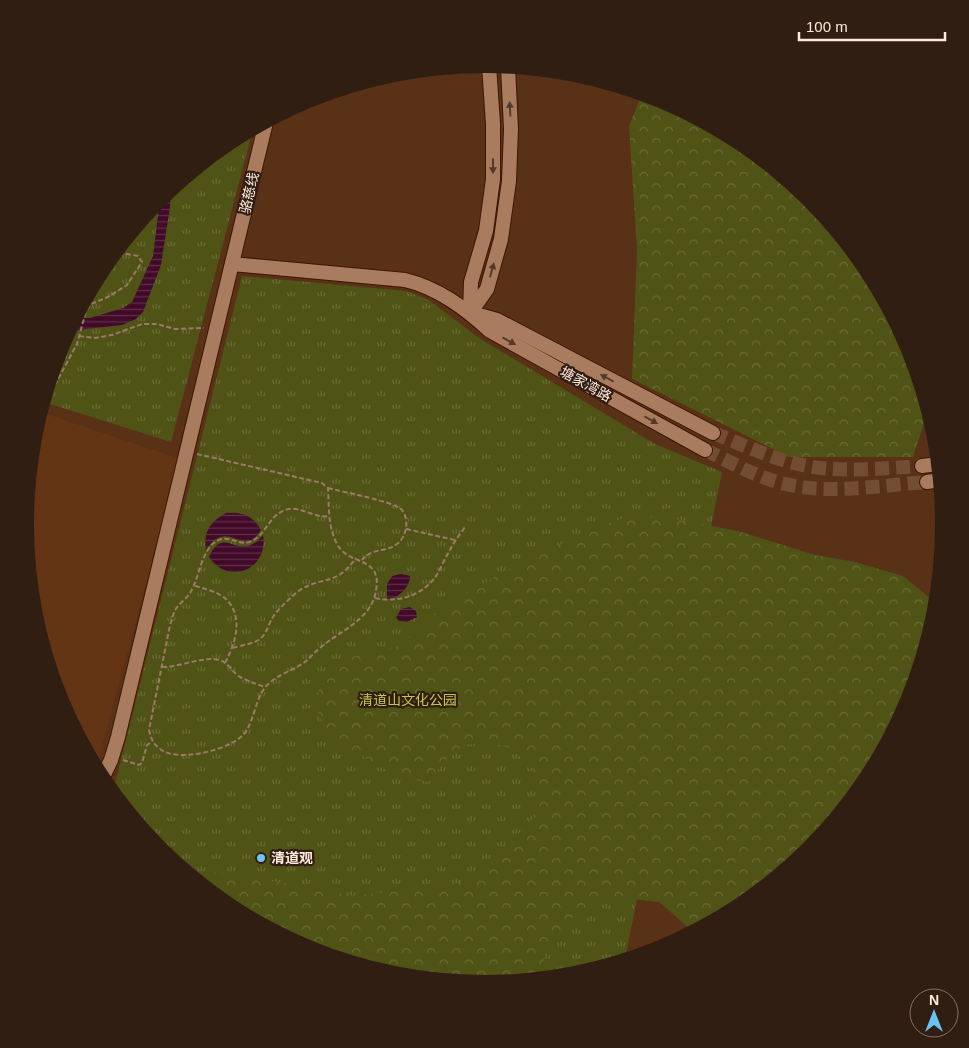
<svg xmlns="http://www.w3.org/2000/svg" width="969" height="1048" font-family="Arial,'Noto Sans SC',sans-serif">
<defs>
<pattern id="grass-tufts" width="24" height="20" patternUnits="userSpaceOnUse" patternTransform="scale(1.25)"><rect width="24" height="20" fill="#505316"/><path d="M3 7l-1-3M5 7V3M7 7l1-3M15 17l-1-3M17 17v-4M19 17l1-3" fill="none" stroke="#6a6c37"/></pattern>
<pattern id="forest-crowns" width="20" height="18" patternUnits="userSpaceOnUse" patternTransform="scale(1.25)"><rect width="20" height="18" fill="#505316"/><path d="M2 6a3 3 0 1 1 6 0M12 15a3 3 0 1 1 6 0" fill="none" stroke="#6a6c37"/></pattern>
<pattern id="water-rules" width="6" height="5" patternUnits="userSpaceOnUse" patternTransform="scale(1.25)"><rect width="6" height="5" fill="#420a29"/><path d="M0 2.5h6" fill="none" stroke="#5e2e48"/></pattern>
</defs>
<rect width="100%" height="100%" fill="#593116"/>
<polygon fill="#633514" points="41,412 180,459 96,768 60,700 34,613 25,524 34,434"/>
<g fill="url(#grass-tufts)">
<polygon points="253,129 171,442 50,404 40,413 60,348 103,268 160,199 229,142"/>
<polygon points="242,276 406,291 429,300 479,338 655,444 722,472 625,959 574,975 484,983 395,975 308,948 229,906 159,849 113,792"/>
</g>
<g fill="url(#forest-crowns)">
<polygon points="642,94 661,100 740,142 810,199 867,269 909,348 928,411 913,457 789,457 632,379 637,251 629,126"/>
<polygon points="628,516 676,519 738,531 815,555 855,562 903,576 936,603 935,614 909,700 866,780 809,849 740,906 690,932 689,928 659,902 623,898 598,901 566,922 545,954 540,978 484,983 395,975 308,948 229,906 188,872 228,873 354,896 459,883 497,857 533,818 538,791 530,766 511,748 490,743 463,745 445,761 429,782 404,779 382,768 344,745 323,724 316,707 321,679 337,660 395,647 421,629 432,615 503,572 584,533"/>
</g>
<g fill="url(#water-rules)">
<polygon points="171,189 170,207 161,265 143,312 136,319 122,325 69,331 76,318 90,318 123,308 132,302 153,256 160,199"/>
<path d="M226,513C241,512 253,515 261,530C243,560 228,516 206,550C203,532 210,522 226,513Z"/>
<path d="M263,535C269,570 228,586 209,557C224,522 239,565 263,535Z"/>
<path d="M401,574L410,576C410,587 398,599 387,599V584L392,576Z"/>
<polygon points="410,607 416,611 417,617 407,622 399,621 396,617 401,609"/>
</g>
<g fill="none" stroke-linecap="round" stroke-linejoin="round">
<g stroke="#724d34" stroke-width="14" stroke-dasharray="14 7" stroke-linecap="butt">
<path d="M713,433C744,445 774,460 807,466C844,473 884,468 922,466"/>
<path d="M705,450C731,462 757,478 786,484C830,495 882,485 927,482"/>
</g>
<defs>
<g id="secondary">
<path d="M232,264L405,280C438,288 465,308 490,331L705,450"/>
<polyline points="470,312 471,282 486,231 493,179 493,124 489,65"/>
<polyline points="470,313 487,289 501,239 509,181 511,129 508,67"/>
<polyline points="472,313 497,320 713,433"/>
<polyline points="922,466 938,464"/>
<polyline points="927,482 940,480"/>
<polyline points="102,779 111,760 118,737 266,122"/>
</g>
</defs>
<use href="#secondary" stroke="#3d1700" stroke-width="16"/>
<g stroke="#9b7a65" stroke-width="2" stroke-dasharray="5 2.5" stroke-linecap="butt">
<polyline points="79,336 95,338 112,335 142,324 157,324 175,329 204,328"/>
<polyline points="44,405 77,344 86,311 91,304 108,297 127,285 142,262 138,256 116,252"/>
<path d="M197,454L322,483L328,488C329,506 328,528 337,544C350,568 385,554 375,595C369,620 339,632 321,647C314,652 310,659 302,664C292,670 281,674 272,681C255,692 256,719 244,734C230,750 177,763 160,749C153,744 151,738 149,730L170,625C172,620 173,615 175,610C179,604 186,599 190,593C200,578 201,547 219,540C230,535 240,547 252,541C267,534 269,513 289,509C303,507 316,519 329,516"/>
<path d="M328,488C342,492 393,501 402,510C406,515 407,523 406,528C405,534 402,540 397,544C385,553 373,547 362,560"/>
<polyline points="406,529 455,540"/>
<path d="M195,586C205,589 219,592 227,600C244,618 235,644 225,663"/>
<path d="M375,598C398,603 422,596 436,576C441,569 444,559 449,552C453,543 460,534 466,526"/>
<path d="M233,648C241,645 256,644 262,637C267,632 269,623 273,617C277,610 293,595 300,590C325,575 335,587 356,558"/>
<path d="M162,667C180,667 203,656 219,660C228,662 232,672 240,677C248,681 256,684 265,687"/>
<polyline points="123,760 139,765 142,763 147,745 152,742"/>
</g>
<use href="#secondary" stroke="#a97b5f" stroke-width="14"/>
</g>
<defs><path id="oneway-solid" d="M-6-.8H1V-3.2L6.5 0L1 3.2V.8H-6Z" transform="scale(1.25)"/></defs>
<g fill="#553a2a">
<use href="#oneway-solid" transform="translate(510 109) rotate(-93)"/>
<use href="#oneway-solid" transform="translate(493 166) rotate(90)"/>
<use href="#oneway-solid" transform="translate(492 270) rotate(-74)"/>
<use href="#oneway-solid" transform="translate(509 341) rotate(29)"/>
<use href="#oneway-solid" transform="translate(607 378) rotate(-152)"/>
<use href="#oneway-solid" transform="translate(651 420) rotate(29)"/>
</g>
<circle fill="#69c4f1" stroke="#311e13" stroke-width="2" cx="261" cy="858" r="5"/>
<g text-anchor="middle" stroke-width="4.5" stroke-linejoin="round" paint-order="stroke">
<g font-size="14" fill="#fee9dd" stroke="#311e13">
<text transform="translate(249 193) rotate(-77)" y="5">骆慈线</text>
<text transform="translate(586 384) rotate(29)" y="5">塘家湾路</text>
</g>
<g font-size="14" fill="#c2c84d" stroke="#311e13">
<text x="408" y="705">清道山文化公园</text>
</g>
<g font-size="14" font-weight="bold" fill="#fee9dd" stroke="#311e13" text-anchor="start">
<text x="271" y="863">清道观</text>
</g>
</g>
<path d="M0 0H969V1048H0ZM484 73H485A450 450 0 0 1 935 523V525A450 450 0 0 1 485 975H484A450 450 0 0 1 34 525V523A450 450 0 0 1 484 73Z" fill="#311e13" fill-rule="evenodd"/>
<g transform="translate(934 1013)"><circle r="24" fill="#311e13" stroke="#836f64"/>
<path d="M0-4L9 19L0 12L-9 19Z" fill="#69c4f1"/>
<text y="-8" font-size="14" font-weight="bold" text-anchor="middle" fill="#fee9dd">N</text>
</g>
<path d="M799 32v8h146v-8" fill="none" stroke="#fee9dd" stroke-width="2.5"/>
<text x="806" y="32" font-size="15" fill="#fee9dd" stroke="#311e13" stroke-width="4" paint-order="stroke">100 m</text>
</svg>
